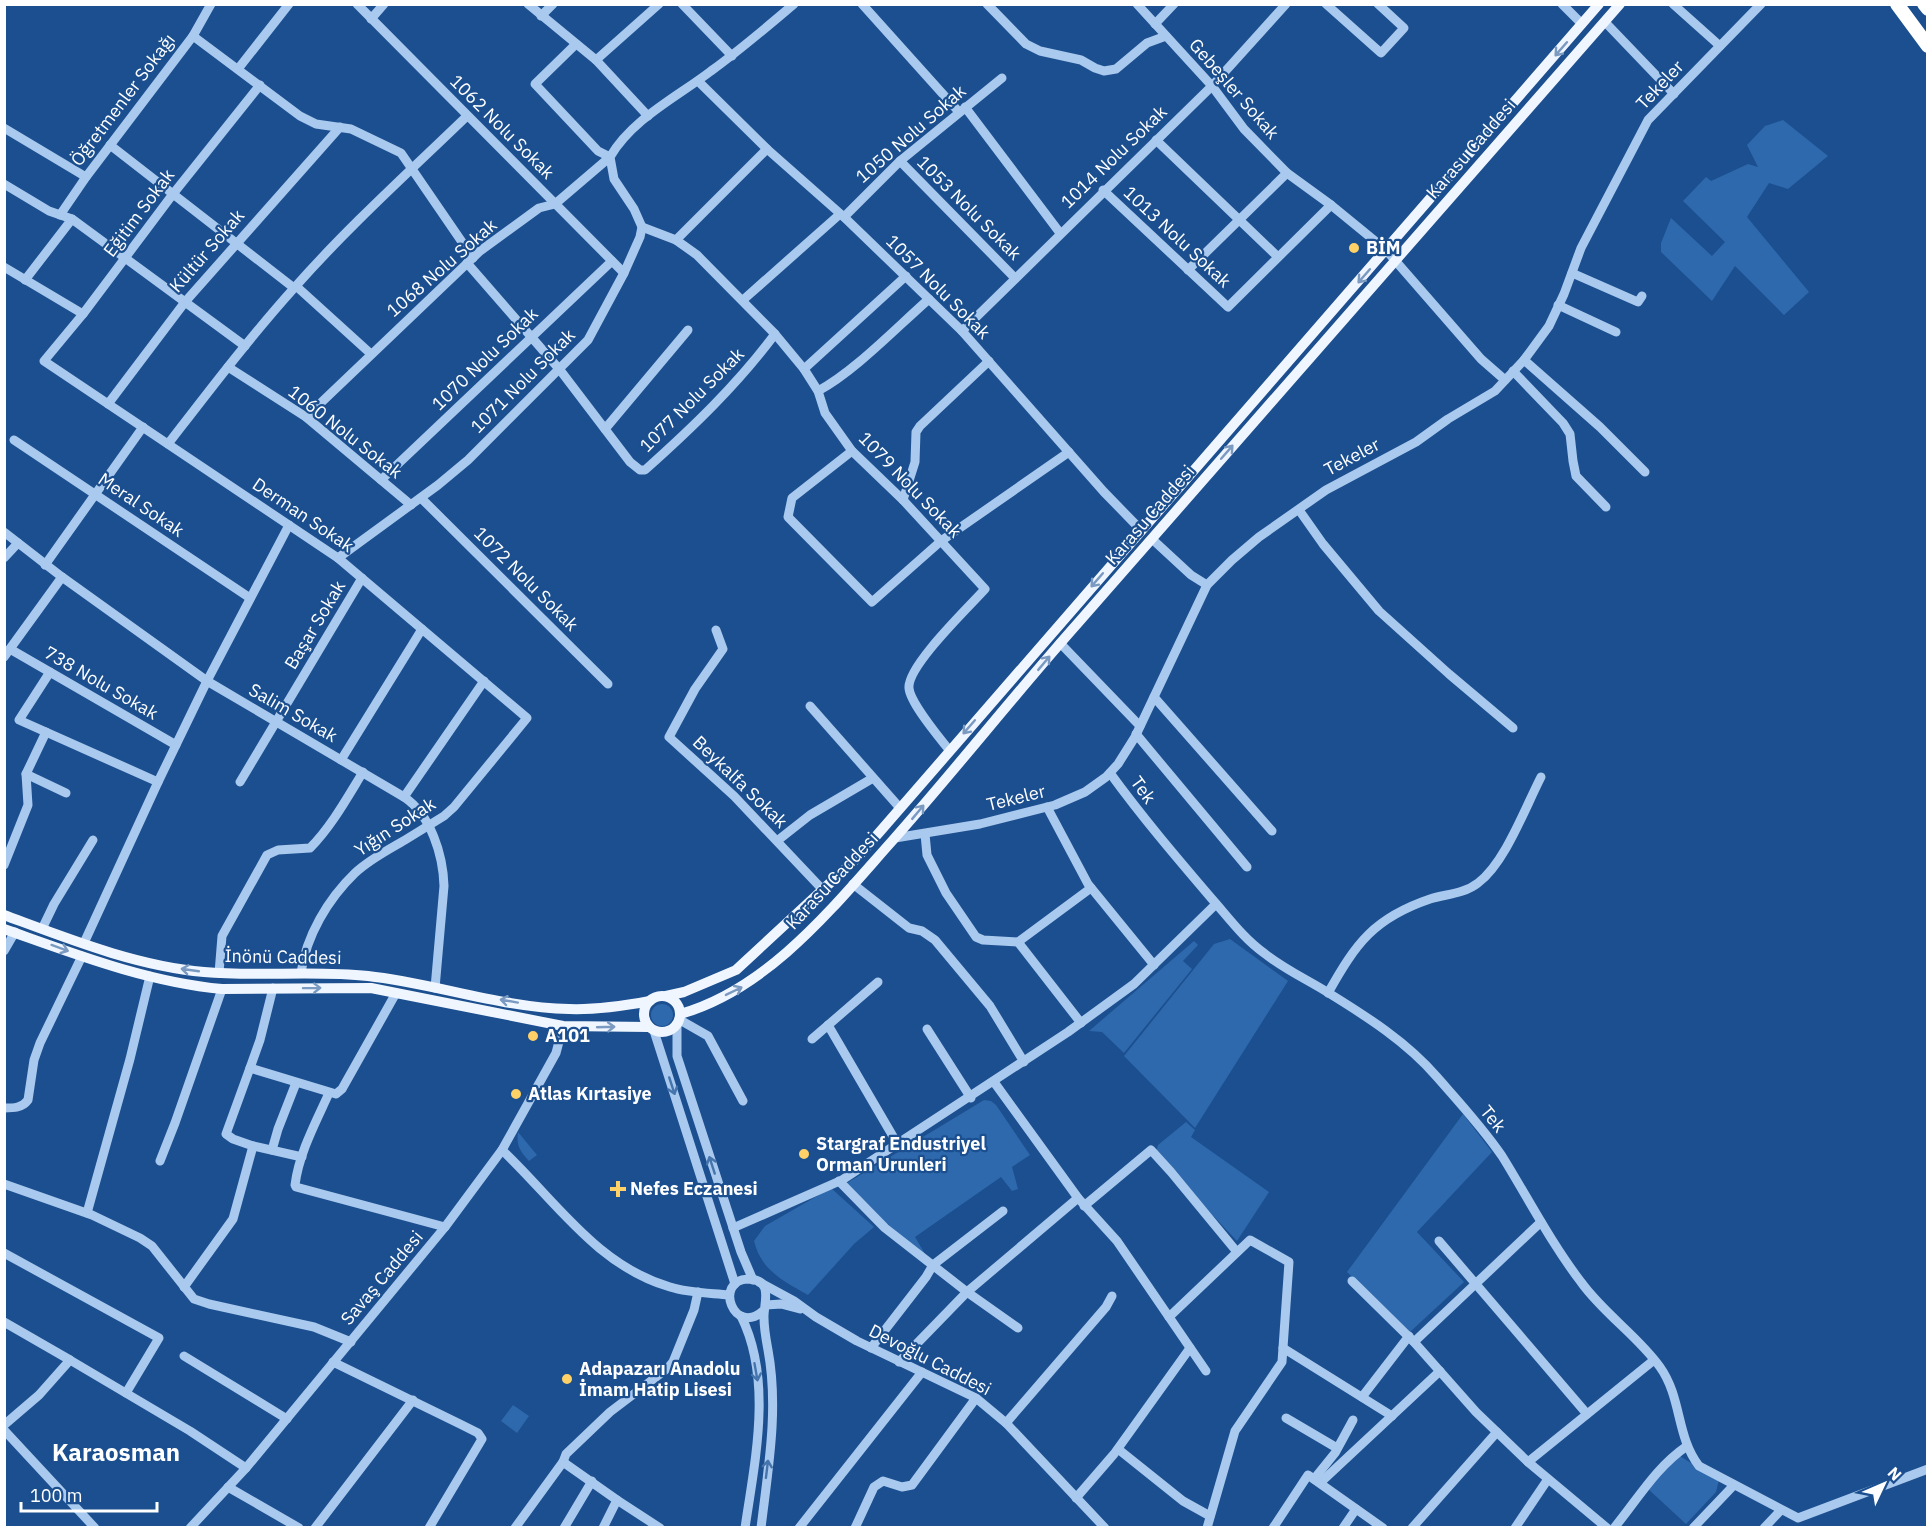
<svg xmlns="http://www.w3.org/2000/svg" width="1932" height="1532" font-family="'IBM Plex Sans',sans-serif">
<rect width="100%" height="100%" fill="#1b4f8f"/>
<g fill="#2e69ad">
<polygon points="1783,120 1828,156 1788,189 1769,183 1747,217 1809,292 1784,315 1735,266 1712,301 1661,252 1661,243 1671,218 1712,256 1725,242 1683,201 1706,177 1711,181 1748,164 1758,167 1747,145 1765,126"/>
<polygon points="1230,939 1288,981 1195,1128 1124,1056 1214,944"/>
<polygon points="1194,941 1198,945 1183,961 1192,969 1124,1053 1102,1032 1089,1031"/>
<circle cx="662" cy="1015" r="11"/>
<polygon points="984,1100 991,1101 996,1105 1030,1155 1012,1167 1018,1189 1012,1191 1001,1177 915,1237 925,1254 920,1253 848,1189 847,1183"/>
<polygon points="1463,1114 1492,1152 1417,1232 1464,1282 1410,1332 1347,1272"/>
<polygon points="1186,1122 1195,1130 1191,1137 1269,1192 1237,1241 1158,1157 1156,1152 1158,1145"/>
<path d="M518,1132L537,1155L529,1161C520,1151 516,1146 518,1132Z"/>
<path d="M831,1188L874,1227L854,1244L808,1295C783,1281 761,1270 754,1241L765,1226Z"/>
<polygon points="513,1405 529,1416 517,1433 501,1421"/>
<polygon points="1678,1455 1719,1480 1716,1492 1686,1524 1646,1487"/>
</g>
<g fill="none" stroke-linecap="round" stroke-linejoin="round">
<g stroke="#a9c9ee" stroke-width="9">
<polyline points="357,4 624,273"/>
<polyline points="528,4 596,60 648,116"/>
<polyline points="682,4 732,56"/>
<polyline points="862,4 959,112"/>
<polyline points="987,4 1026,44 1040,51 1081,60 1095,68 1104,71 1116,69 1147,43 1166,36"/>
<polyline points="1137,4 1212,86 1244,129 1287,173 1331,205 1386,250 1481,359 1505,380"/>
<polyline points="1326,4 1381,53 1404,28 1378,4"/>
<polyline points="1562,4 1582,24"/>
<polyline points="1673,4 1720,46"/>
<polyline points="541,16 553,4"/>
<polyline points="371,19 384,4"/>
<polyline points="1605,22 1674,94"/>
<polyline points="1155,24 1174,4"/>
<polyline points="193,36 300,116 316,124 351,129 401,153 473,258"/>
<polyline points="596,60 659,4"/>
<polyline points="238,69 289,4"/>
<polyline points="698,81 767,149 844,217 962,331 1104,492 1141,530"/>
<path d="M260,85L173,194L83,314L44,361L338,558L527,718L454,807L444,816C431,824 418,832 405,840C388,850 370,859 355,873C328,899 306,936 301,973"/>
<polyline points="965,107 1060,233"/>
<polyline points="4,128 86,177"/>
<polyline points="1156,140 1278,257"/>
<polyline points="110,145 294,288"/>
<polyline points="900,161 1015,278"/>
<polyline points="4,184 49,211 72,219 245,346"/>
<polyline points="1103,190 1228,307 1331,205"/>
<polyline points="60,215 86,177 193,36 211,4"/>
<polyline points="844,217 900,161 1002,78"/>
<polyline points="642,227 676,240 767,149"/>
<path d="M676,240L697,255L775,334L804,369L818,391L825,413L852,451L903,500L985,589C969,607 907,666 909,688C910,703 939,737 949,750"/>
<path d="M467,263L560,370L630,462L640,470H645C692,428 737,385 775,334"/>
<polyline points="4,267 83,314"/>
<polyline points="1188,270 1287,173"/>
<polyline points="1572,273 1638,302 1642,296"/>
<polyline points="25,280 72,219"/>
<polyline points="296,286 371,354"/>
<polyline points="743,300 840,214"/>
<polyline points="1558,305 1616,332"/>
<polyline points="962,331 1212,86 1286,4"/>
<polyline points="1524,360 1600,427 1645,472"/>
<polyline points="228,367 306,417 411,505"/>
<polyline points="804,369 906,276"/>
<polyline points="1513,371 1563,423 1570,434 1573,461 1576,476 1606,507"/>
<path d="M818,391C854,372 897,327 929,299"/>
<polyline points="108,404 185,302 340,127"/>
<polyline points="306,417 480,251 539,208 555,204 610,157 598,151 535,84 576,44"/>
<polyline points="605,429 688,330"/>
<polyline points="14,440 250,598"/>
<path d="M168,444C209,391 250,337 295,287C349,226 409,172 467,116"/>
<polyline points="852,451 792,498 788,517 872,602 941,541 1069,452"/>
<polyline points="381,480 612,261"/>
<polyline points="421,498 608,684"/>
<polyline points="903,500 915,462 916,432 920,426 989,361"/>
<polyline points="1299,510 1323,544 1379,611 1449,674 1513,728"/>
<path d="M4,532L62,577L207,681L404,797C431,815 443,855 444,886L435,988"/>
<polyline points="1152,539 1191,575 1207,585"/>
<polyline points="4,558 18,543"/>
<path d="M338,558L438,485L468,460L588,340L624,273L640,237L642,227L634,209L614,179L610,157C632,119 677,97 711,71C740,50 767,27 794,4"/>
<polyline points="45,565 143,427"/>
<polyline points="716,630 723,649 695,689 669,737 734,796 823,890"/>
<polyline points="1060,643 1140,726"/>
<polyline points="10,649 176,745"/>
<polyline points="4,657 62,577"/>
<polyline points="50,672 19,720 158,782"/>
<polyline points="1154,697 1272,831"/>
<polyline points="810,706 900,808"/>
<polyline points="1136,734 1247,867"/>
<polyline points="341,760 422,629"/>
<path d="M1110,773C1142,817 1177,858 1212,899C1228,917 1244,939 1264,953C1284,969 1306,979 1327,992C1366,1016 1407,1042 1437,1077C1459,1102 1483,1128 1502,1156C1528,1198 1551,1243 1581,1282C1604,1314 1638,1336 1660,1367C1682,1398 1676,1436 1699,1466L1798,1518L1928,1469"/>
<polyline points="26,774 66,793"/>
<polyline points="240,782 362,578"/>
<polyline points="404,797 484,681"/>
<polyline points="1047,807 1088,884 1154,965"/>
<polyline points="925,834 927,855 946,893 976,937 983,940 1018,942 1091,888"/>
<polyline points="895,838 980,824 1055,805 1085,792 1106,777 1118,764 1135,737 1207,585 1232,560 1259,537 1326,490 1416,442 1448,419 1495,391 1524,360 1549,326 1564,294 1581,248 1648,120 1761,4"/>
<polyline points="777,841 810,815 873,778"/>
<polyline points="4,865 28,805 26,774 46,732"/>
<polyline points="853,884 909,928 922,931 935,940 990,1006 1024,1062"/>
<polyline points="42,929 54,904 93,840"/>
<polyline points="1018,942 1081,1023"/>
<polyline points="84,943 158,782 207,681 289,525"/>
<polyline points="4,951 15,932"/>
<path d="M219,973L222,936L267,855L278,850L310,848C331,827 347,798 363,772"/>
<path d="M1328,993C1356,943 1374,918 1430,899C1446,894 1464,894 1478,883C1505,863 1525,808 1541,777"/>
<polyline points="680,1020 708,1036 743,1101"/>
<polyline points="828,1025 898,1145"/>
<polyline points="677,1026 677,1056 741,1252 753,1280"/>
<polyline points="927,1029 971,1098"/>
<polyline points="654,1031 735,1284"/>
<polyline points="812,1039 878,982"/>
<polyline points="250,1068 260,1040 273,988"/>
<polyline points="994,1082 1078,1198 1117,1241 1206,1371"/>
<path d="M329,1093C316,1122 299,1153 295,1185L296,1187L445,1227"/>
<path d="M4,1108C14,1108 22,1108 28,1100L34,1060L40,1043L82,956"/>
<polyline points="253,1146 302,1157"/>
<polyline points="272,1150 278,1129 296,1083"/>
<path d="M502,1150C555,1200 597,1266 670,1287C689,1293 710,1293 729,1295"/>
<polyline points="160,1161 175,1123 222,989"/>
<polyline points="839,1181 885,1228 967,1292 1018,1328"/>
<polyline points="4,1184 92,1215 140,1238 152,1246 194,1299 209,1304 314,1327 351,1342"/>
<polyline points="1084,1206 1151,1150 1171,1172 1237,1252"/>
<polyline points="87,1213 130,1059 150,976"/>
<polyline points="733,1228 842,1180 1068,1032 1134,984 1216,904"/>
<polyline points="1439,1241 1587,1414"/>
<polyline points="4,1253 159,1338 126,1393"/>
<polyline points="1352,1281 1414,1342 1476,1412 1528,1462 1607,1528"/>
<polyline points="759,1282 794,1301 816,1317 857,1341 976,1398 1006,1423 1105,1528"/>
<polyline points="184,1287 233,1219 253,1146 233,1139 226,1134 250,1068 336,1094 342,1089 396,993"/>
<polyline points="766,1305 781,1304 800,1309"/>
<path d="M741,1316C773,1380 755,1460 745,1528"/>
<polyline points="1169,1317 1250,1240 1289,1262 1282,1362 1235,1431 1207,1528"/>
<polyline points="4,1322 70,1360"/>
<polyline points="1414,1342 1541,1222"/>
<polyline points="871,1348 926,1277 933,1265 1003,1211"/>
<polyline points="1283,1348 1392,1416"/>
<polyline points="184,1356 287,1419"/>
<polyline points="333,1362 460,1424 478,1433 482,1439 429,1528"/>
<polyline points="899,1362 967,1292 1078,1198"/>
<polyline points="1362,1397 1409,1336"/>
<polyline points="1286,1418 1337,1448"/>
<polyline points="1006,1423 1106,1307 1112,1296"/>
<polyline points="4,1425 39,1395 70,1360 190,1431 246,1468"/>
<polyline points="4,1430 95,1528"/>
<polyline points="1118,1449 1183,1501 1210,1516"/>
<polyline points="563,1462 566,1454 610,1412 668,1368 673,1362 694,1310 698,1292"/>
<polyline points="1528,1462 1654,1360"/>
<polyline points="1314,1479 1335,1453 1353,1420"/>
<polyline points="1320,1483 1440,1371"/>
<polyline points="228,1487 299,1528"/>
<polyline points="1076,1498 1114,1454 1190,1348"/>
<polyline points="617,1500 660,1528"/>
<polyline points="190,1528 246,1468 445,1227 502,1150 556,1053 563,1026"/>
<polyline points="315,1528 413,1400"/>
<polyline points="515,1528 563,1462 617,1500 603,1528"/>
<polyline points="564,1528 592,1481"/>
<path d="M761,1528C768,1469 779,1409 768,1350C766,1339 764,1329 764,1318C763,1305 775,1279 748,1279C713,1280 734,1338 764,1310"/>
<polyline points="799,1528 922,1372"/>
<polyline points="855,1528 874,1487 883,1481 902,1487 912,1485 976,1398"/>
<polyline points="1273,1528 1308,1475 1383,1528"/>
<polyline points="1343,1528 1356,1509"/>
<polyline points="1412,1528 1497,1432"/>
<polyline points="1515,1528 1548,1479"/>
<path d="M1614,1528C1638,1499 1655,1468 1687,1446"/>
<polyline points="1693,1528 1734,1485"/>
<polyline points="1764,1528 1781,1510"/>
</g>
<g stroke="#f0f6ff" stroke-width="10">
<path d="M4,915C69,939 136,966 204,972C259,977 313,970 368,976C433,983 503,1008 569,1009C596,1010 623,1006 650,1001"/>
<path d="M4,929C75,954 147,982 222,989L371,988L563,1026L649,1027"/>
<circle cx="662" cy="1014" r="18"/>
<polyline points="666,996 684,992 736,970 857,858 1599,4"/>
<path d="M680,1014C769,989 834,906 893,840C956,769 1015,694 1078,623C1259,417 1439,210 1620,4"/>
</g>
<g stroke="#fff" stroke-width="14">
<polyline points="1897,4 1928,46"/>
<polyline points="1924,4 1928,9"/>
</g>
</g>
<defs><path id="oneway-shaft" d="M-6 0H5M1.5-3L5.5 0L1.5 3" fill="none" stroke-width="1.6" stroke-linecap="round" stroke-linejoin="round" transform="scale(1.5)"/></defs>
<g stroke="#7b9ac1">
<use href="#oneway-shaft" transform="translate(1561 49) rotate(131)"/>
<use href="#oneway-shaft" transform="translate(1364 276) rotate(131)"/>
<use href="#oneway-shaft" transform="translate(1227 452) rotate(-49)"/>
<use href="#oneway-shaft" transform="translate(1097 580) rotate(131)"/>
<use href="#oneway-shaft" transform="translate(1044 663) rotate(-50)"/>
<use href="#oneway-shaft" transform="translate(969 727) rotate(131)"/>
<use href="#oneway-shaft" transform="translate(918 812) rotate(-50)"/>
<use href="#oneway-shaft" transform="translate(60 948) rotate(20)"/>
<use href="#oneway-shaft" transform="translate(190 970) rotate(-172)"/>
<use href="#oneway-shaft" transform="translate(312 988) rotate(-1)"/>
<use href="#oneway-shaft" transform="translate(734 991) rotate(-26)"/>
<use href="#oneway-shaft" transform="translate(509 1001) rotate(-170)"/>
<use href="#oneway-shaft" transform="translate(606 1027) rotate(-2)"/>
</g>
<g stroke="#4674ac">
<use href="#oneway-shaft" transform="translate(672 1086) rotate(72)"/>
<use href="#oneway-shaft" transform="translate(712 1165) rotate(-108)"/>
<use href="#oneway-shaft" transform="translate(756 1372) rotate(80)"/>
<use href="#oneway-shaft" transform="translate(767 1469) rotate(-83)"/>
</g>
<g fill="#ffd166" stroke="#1b4f8f" stroke-width="2">
<circle cx="1354" cy="248" r="6"/>
<circle cx="533" cy="1036" r="6"/>
<circle cx="516" cy="1094" r="6"/>
<circle cx="804" cy="1154" r="6"/>
<path d="M615 1180h6v6h6v6h-6v6h-6v-6h-6v-6h6z"/>
<circle cx="567" cy="1379" r="6"/>
</g>
<g text-anchor="middle" stroke-width="4.5" stroke-linejoin="round" paint-order="stroke">
<g font-size="18" fill="#fff" stroke="#1b4f8f">
<text transform="translate(1660 85) rotate(-47)" y="6">Tekeler</text>
<text transform="translate(1234 89) rotate(49)" y="6">Gebeşler Sokak</text>
<text transform="translate(123 100) rotate(-53)" y="6">Öğretmenler Sokağı</text>
<text transform="translate(502 127) rotate(45)" y="6">1062 Nolu Sokak</text>
<text transform="translate(911 134) rotate(-41)" y="6">1050 Nolu Sokak</text>
<text transform="translate(1471 149) rotate(-49)" y="6">Karasu Caddesi</text>
<text transform="translate(1114 157) rotate(-44)" y="6">1014 Nolu Sokak</text>
<text transform="translate(969 208) rotate(45)" y="6">1053 Nolu Sokak</text>
<text transform="translate(139 213) rotate(-53)" y="6">Eğitim Sokak</text>
<text transform="translate(1177 237) rotate(43)" y="6">1013 Nolu Sokak</text>
<text transform="translate(207 251) rotate(-49)" y="6">Kültür Sokak</text>
<text transform="translate(442 268) rotate(-41)" y="6">1068 Nolu Sokak</text>
<text transform="translate(938 287) rotate(45)" y="6">1057 Nolu Sokak</text>
<text transform="translate(485 359) rotate(-44)" y="6">1070 Nolu Sokak</text>
<text transform="translate(523 381) rotate(-45)" y="6">1071 Nolu Sokak</text>
<text transform="translate(692 400) rotate(-45)" y="6">1077 Nolu Sokak</text>
<text transform="translate(345 432) rotate(38)" y="6">1060 Nolu Sokak</text>
<text transform="translate(1352 457) rotate(-28)" y="6">Tekeler</text>
<text transform="translate(910 485) rotate(46)" y="6">1079 Nolu Sokak</text>
<text transform="translate(141 505) rotate(34)" y="6">Meral Sokak</text>
<text transform="translate(303 515) rotate(34)" y="6">Derman Sokak</text>
<text transform="translate(1150 515) rotate(-49)" y="6">Karasu Caddesi</text>
<text transform="translate(526 579) rotate(45)" y="6">1072 Nolu Sokak</text>
<text transform="translate(315 625) rotate(-59)" y="6">Başar Sokak</text>
<text transform="translate(101 683) rotate(30)" y="6">738 Nolu Sokak</text>
<text transform="translate(293 713) rotate(30)" y="6">Salim Sokak</text>
<text transform="translate(740 782) rotate(44)" y="6">Beykalfa Sokak</text>
<text transform="translate(1143 790) rotate(54)" y="6">Tek</text>
<text transform="translate(1016 798) rotate(-14)" y="6">Tekeler</text>
<text transform="translate(395 827) rotate(-33)" y="6">Yığın Sokak</text>
<text transform="translate(832 881) rotate(-47)" y="6">Karasu Caddesi</text>
<text transform="translate(283 957) rotate(1)" y="6">İnönü Caddesi</text>
<text transform="translate(1493 1119) rotate(51)" y="6">Tek</text>
<text transform="translate(382 1278) rotate(-50)" y="6">Savaş Caddesi</text>
<text transform="translate(930 1360) rotate(27)" y="6">Devoğlu Caddesi</text>
</g>
<g font-size="18" font-weight="bold" fill="#fff" stroke="#1b4f8f" text-anchor="start">
<text x="1366" y="254">BİM</text>
<text x="545" y="1042">A101</text>
<text x="528" y="1100">Atlas Kırtasiye</text>
<text x="816" y="1150">Stargraf Endustriyel<tspan x="816" dy="21">Orman Urunleri</tspan></text>
<text x="630" y="1195">Nefes Eczanesi</text>
<text x="579" y="1375">Adapazarı Anadolu<tspan x="579" dy="21">İmam Hatip Lisesi</tspan></text>
</g>
<g font-size="24" font-weight="bold" fill="#fff" stroke="#1b4f8f">
<text x="116" y="1461">Karaosman</text>
</g>
</g>
<rect width="1932" height="1532" fill="none" stroke="#ffffff" stroke-width="12"/>
<g transform="translate(1884 1484) rotate(46)" stroke="#1b4f8f" stroke-width="4.5" paint-order="stroke">
<path d="M0-4.5L10 22L0 15L-10 22Z" fill="#ffffff"/>
<text y="-9" font-size="16" font-weight="bold" text-anchor="middle" fill="#ffffff">N</text>
</g>
<path d="M21 1502v9h136v-9" fill="none" stroke="#ffffff" stroke-width="3"/>
<text x="30" y="1502" font-size="18" fill="#ffffff" stroke="#1b4f8f" stroke-width="4.5" paint-order="stroke">100 m</text>
</svg>
